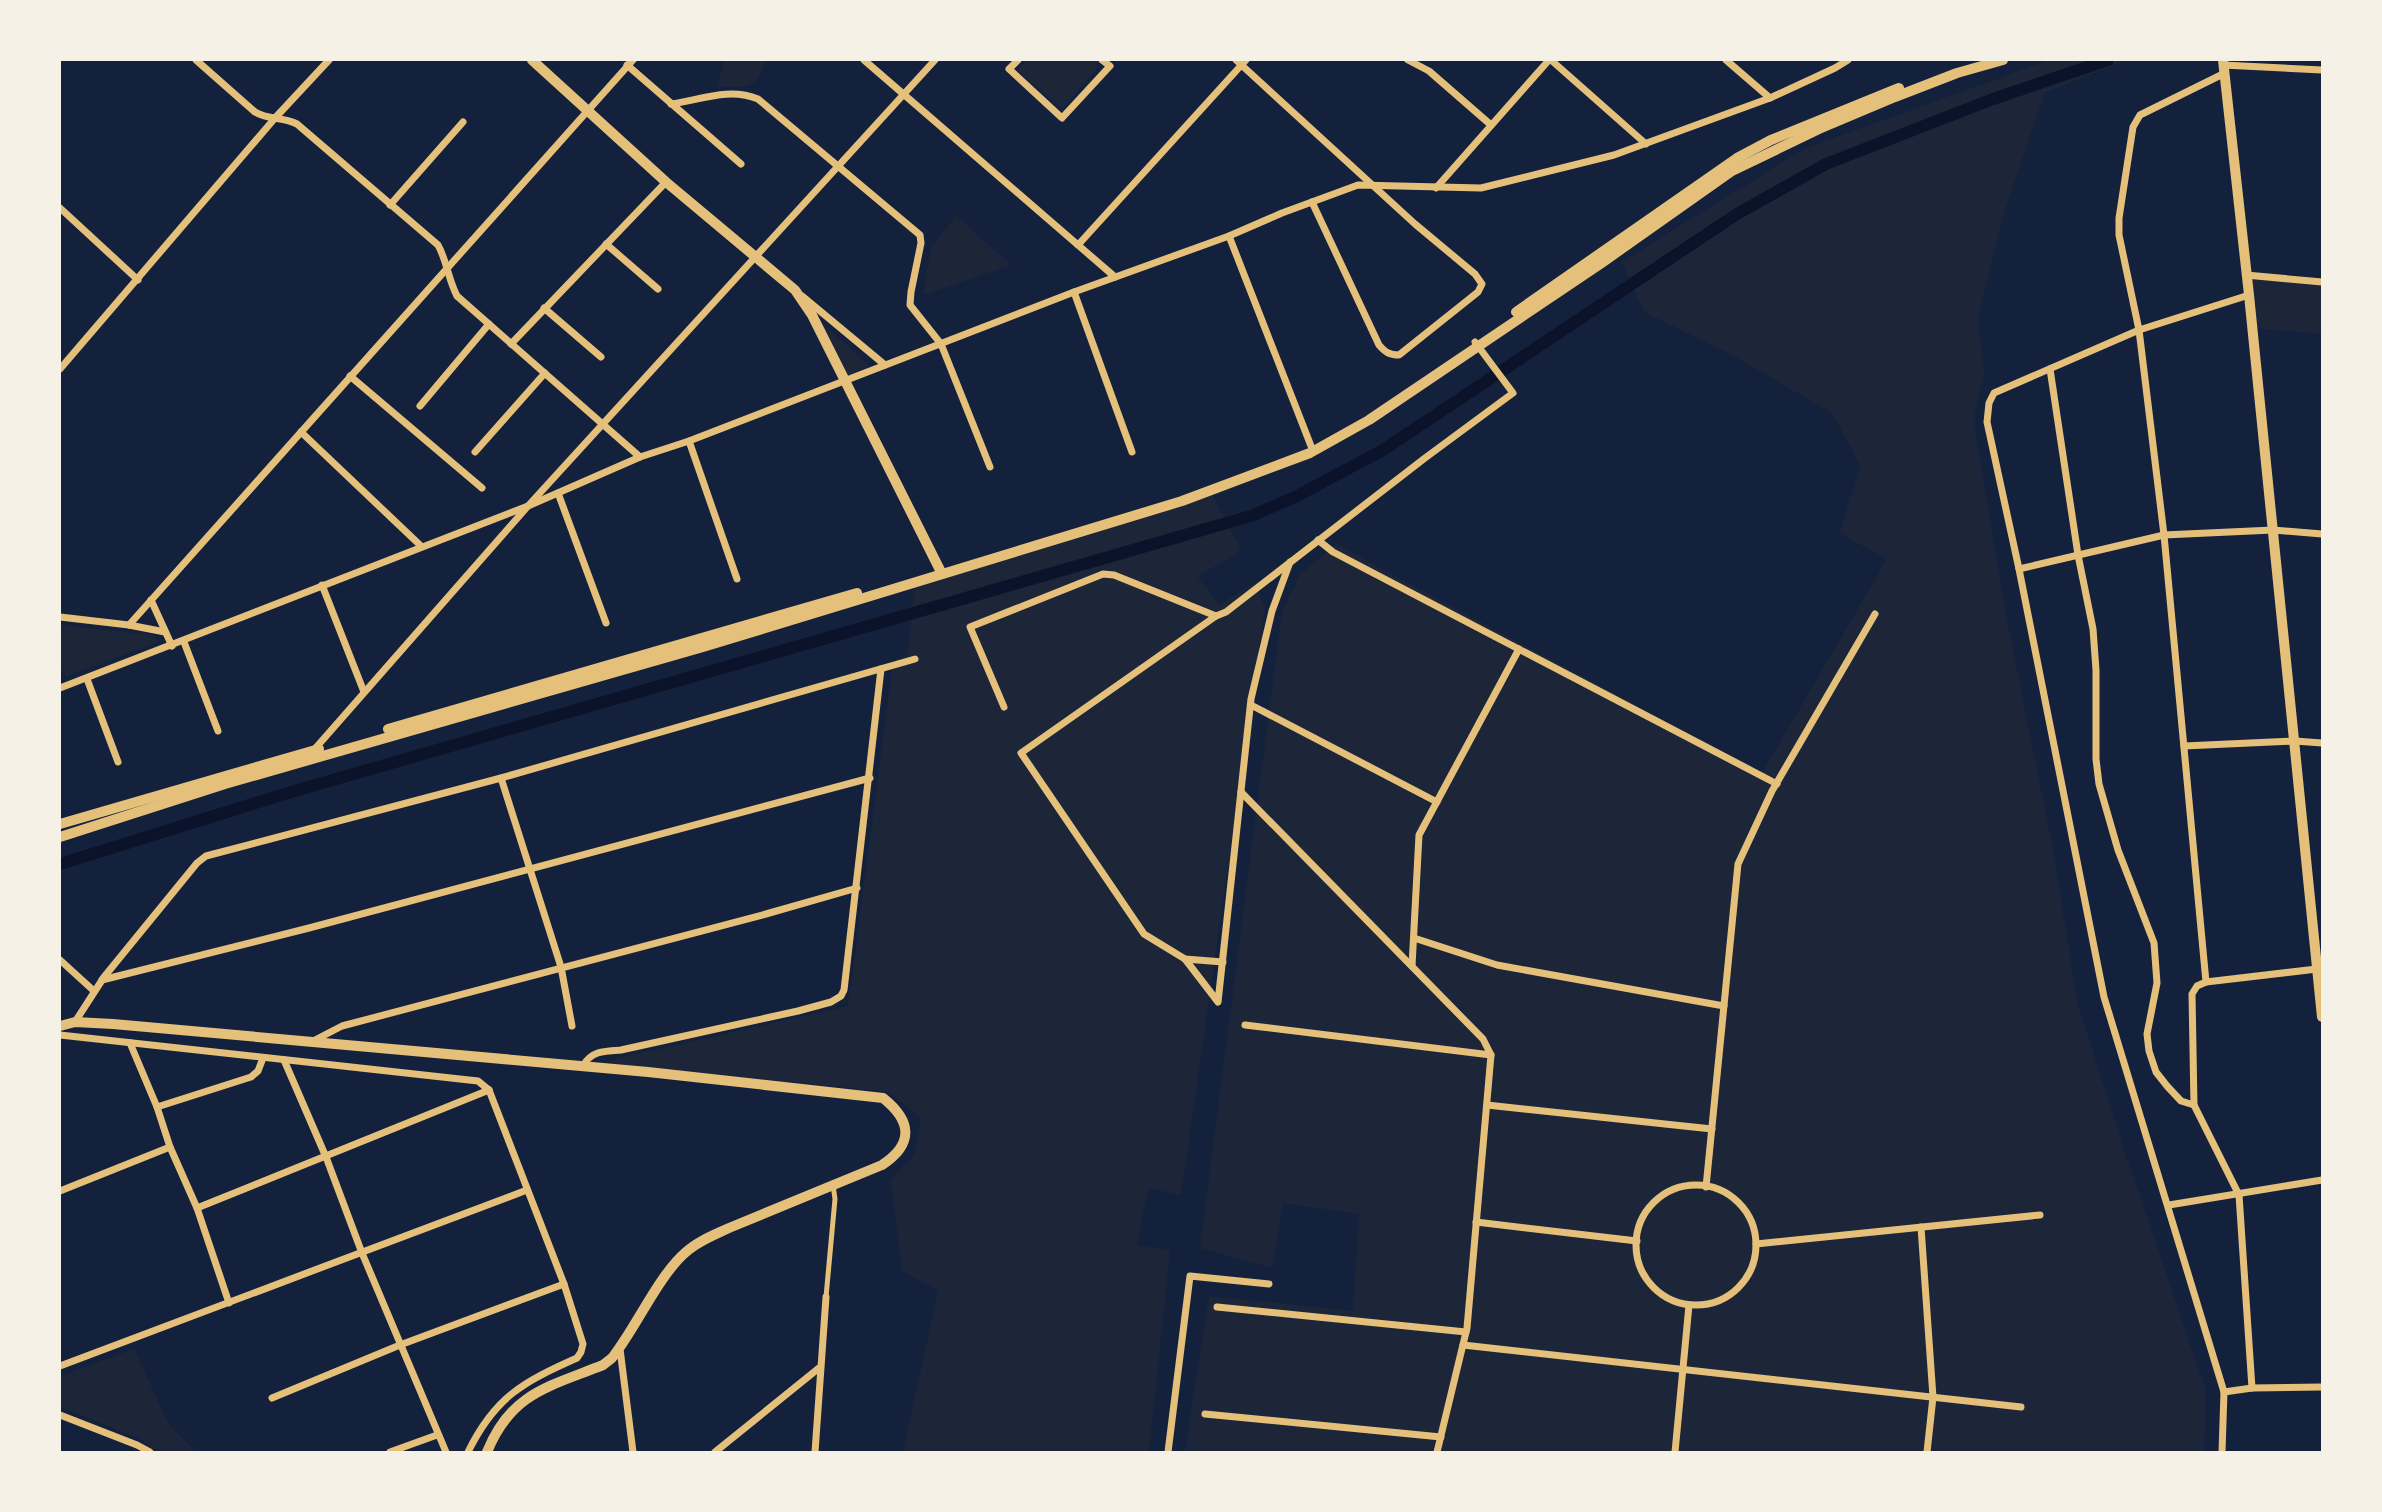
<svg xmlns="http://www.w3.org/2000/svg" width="2382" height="1512" font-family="Rubik,sans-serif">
<rect width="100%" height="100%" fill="#14213d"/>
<g fill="#1d2539">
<path d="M725,60H767C752,92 749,88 716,86Z"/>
<polygon points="1027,60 1092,60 1099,66 1062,109 1017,70"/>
<polygon points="2049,60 2128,60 2045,92 2004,212 1978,316 1984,374 1974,416 1976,438 2004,606 2052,845 2078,1005 2123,1147 2206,1391 2204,1452 1185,1452 1209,1296 1353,1311 1359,1214 1283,1203 1272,1268 1200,1248 1282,612 1301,574 1336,544 1762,773 1887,559 1839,533 1861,466 1832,413 1732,355 1644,312 1622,262 1804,149"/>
<polygon points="956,216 1011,265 923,295 931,248"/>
<polygon points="2247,276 2322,283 2322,334 2253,328"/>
<polygon points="823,324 870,366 845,376"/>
<polygon points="1212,494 1241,550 1198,577 1219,605 1254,583 1265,607 1181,1195 1148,1188 1137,1245 1170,1251 1149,1452 903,1452 938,1291 902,1271 891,1180 915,1154 921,1118 889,1092 613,1064 610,1060 848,1006 893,663 907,656 915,586"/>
<polygon points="60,625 154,635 159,642 66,676 60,668"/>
<polygon points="134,1349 168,1423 196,1452 158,1452 138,1438 60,1407 60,1376"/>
</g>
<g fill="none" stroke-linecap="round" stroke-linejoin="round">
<polyline stroke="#0b132b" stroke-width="12" points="60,864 291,792 1251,516 1295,497 1383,450 1737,214 1826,164 1993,99 2108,60"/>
<polyline stroke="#e5c07b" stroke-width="5" points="826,1297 835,1199 833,1185"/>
<g stroke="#e5c07b" stroke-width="7">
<path d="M196,60L255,112C268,120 283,117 297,124L438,245C447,261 448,279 457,296L640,457"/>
<polyline points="864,60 1115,277"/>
<polyline points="1018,60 1009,69 1062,118 1110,66 1102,60"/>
<path d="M1236,60L1415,224L1475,274L1482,284L1478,292L1399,355C1389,355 1385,352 1379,345L1312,202"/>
<polyline points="1408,60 1429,71 1491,125"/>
<polyline points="1551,60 1646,144"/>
<polyline points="1726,60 1770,98"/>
<polyline points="627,65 741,164"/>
<polyline points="2223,65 2322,70"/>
<polyline points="2225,73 2140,115 2133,127 2119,218 2119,235 2139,330 2164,535 2206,982 2197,986 2192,994 2194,1105 2239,1195 2252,1388"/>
<path d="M671,104C700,100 729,87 758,99L920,235L921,243L911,292L910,305L941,344L990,467"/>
<polyline points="1436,188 1549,60"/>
<polyline points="390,205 463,122"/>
<polyline points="60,208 138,280"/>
<polyline points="1229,236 1311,446"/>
<polyline points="606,244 658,289"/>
<polyline points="1078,245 1246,60"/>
<polyline points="2246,275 2322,282"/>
<polyline points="1074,292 1132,452"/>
<polyline points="802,296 885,365"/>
<polyline points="544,308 601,357"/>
<polyline points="511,344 666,182"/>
<polyline points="60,369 275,118 329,60"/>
<polyline points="2050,369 2078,555 2093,629 2096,670 2096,759 2099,784 2118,850 2154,943 2157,983 2147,1034 2149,1051 2156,1072 2167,1086 2181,1101 2194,1105"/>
<polyline points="350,376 482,488"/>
<polyline points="420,406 489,324"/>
<polyline points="301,432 421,546"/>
<polyline points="689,441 737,579"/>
<polyline points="475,452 545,373"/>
<polyline points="558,493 606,623"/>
<polyline points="1318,540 1333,552 1777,784"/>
<polyline points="2019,569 2164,535 2273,530 2322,534"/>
<polyline points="322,585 364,692"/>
<polyline points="151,600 172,646"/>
<polyline points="1216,616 1021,753 1144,934 1185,959 1223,962"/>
<polyline points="60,617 129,625 165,632"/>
<polyline points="129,625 633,60"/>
<polyline points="184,642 218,731"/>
<polyline points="87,679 118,762"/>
<polyline points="60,688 528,506 640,457 689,441 1074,292 1229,236 1282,213 1358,185 1481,188 1614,155 1770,98 1835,68 1848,60"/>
<polyline points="1251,705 1437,802"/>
<polyline points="1004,707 970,627 1103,574 1114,575 1216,616 1226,612 1425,458 1513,393 1475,342"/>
<polyline points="2184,746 2295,741 2322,743"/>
<polyline points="313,751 528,506 935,60"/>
<polyline points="501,778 561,967 572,1026"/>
<polyline points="1241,792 1483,1039 1491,1055 1467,1328 1437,1452"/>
<polyline points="1414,938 1497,965 1724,1006"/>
<polyline points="1185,959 1218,1002 1251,699 1272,611 1290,562"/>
<polyline points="60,960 94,991"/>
<polyline points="1412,966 1419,835 1519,649"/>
<polyline points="102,980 309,928 870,778"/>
<polyline points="2206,982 2317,969"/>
<polyline points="75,1022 104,977 197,863 206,856 501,778 915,659"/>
<polyline points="1245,1025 1491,1055"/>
<polyline points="60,1035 478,1081 489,1090"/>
<polyline points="313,1041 342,1026 766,914 857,888"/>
<polyline points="130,1043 157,1107 170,1147 197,1208 229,1303"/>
<polyline points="284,1060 326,1157 362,1253 446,1452"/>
<path d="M583,1066C591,1051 604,1051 621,1050L798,1011L831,1002L841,996L844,990L881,669"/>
<polyline points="1487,1105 1712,1129"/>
<polyline points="157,1107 251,1077 258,1071 263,1058"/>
<circle cx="1696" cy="1245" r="60"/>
<polyline points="1706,1187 1738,864 1772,791 1875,614"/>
<polyline points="60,1191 170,1147"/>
<polyline points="2169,1205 2322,1180"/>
<polyline points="197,1208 489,1090"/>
<polyline points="1476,1222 1637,1241"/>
<polyline points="1921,1227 1933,1397 1927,1452"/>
<polyline points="1756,1244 2040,1215"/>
<polyline points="1217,1307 1466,1332"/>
<polyline points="1463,1345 2021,1407"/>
<polyline points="620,1349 633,1452"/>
<polyline points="60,1366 527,1190"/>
<polyline points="2224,1392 2252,1388 2322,1387"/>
<polyline points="272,1398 400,1345 564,1284"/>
<polyline points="1205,1414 1441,1437"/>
<polyline points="60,1415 137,1445 150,1452"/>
<polyline points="390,1452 437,1435"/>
<path d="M468,1452C495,1397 523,1382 577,1358L581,1352L583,1344L564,1284L489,1090"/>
<polyline points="715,1452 819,1368"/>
<polyline points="815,1452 826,1297"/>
<polyline points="1168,1452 1190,1276 1269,1284"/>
<polyline points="1675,1452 1689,1305"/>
<polyline points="2222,1452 2224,1392 2104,997 2019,569 1987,422 1989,403 1994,393 2139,330 2249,295"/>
</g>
<g stroke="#e5c07b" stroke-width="10">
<polyline points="532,60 666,182 795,290 812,315 942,574"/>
<polyline points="2223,60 2249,295 2322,1017"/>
<path d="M60,1026L75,1022L113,1024L648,1072L883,1098C912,1121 914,1144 882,1165L729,1228C714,1235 698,1241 686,1252C658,1276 636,1328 612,1358L603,1365C548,1387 511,1393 487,1452"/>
</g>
<g stroke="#e5c07b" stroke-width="10">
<polyline points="1516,312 1737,158 1771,140 1899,88"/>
<polyline points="388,729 857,593"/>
<polyline points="60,824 319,749"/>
<polyline points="60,837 225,784 703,647 1182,501 1310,453 1369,420 1603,262 1732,171 1819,129 1895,97 1957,73 2003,60"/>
</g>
</g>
<rect width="2382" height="1512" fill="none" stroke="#f6f1e7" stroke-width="122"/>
</svg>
